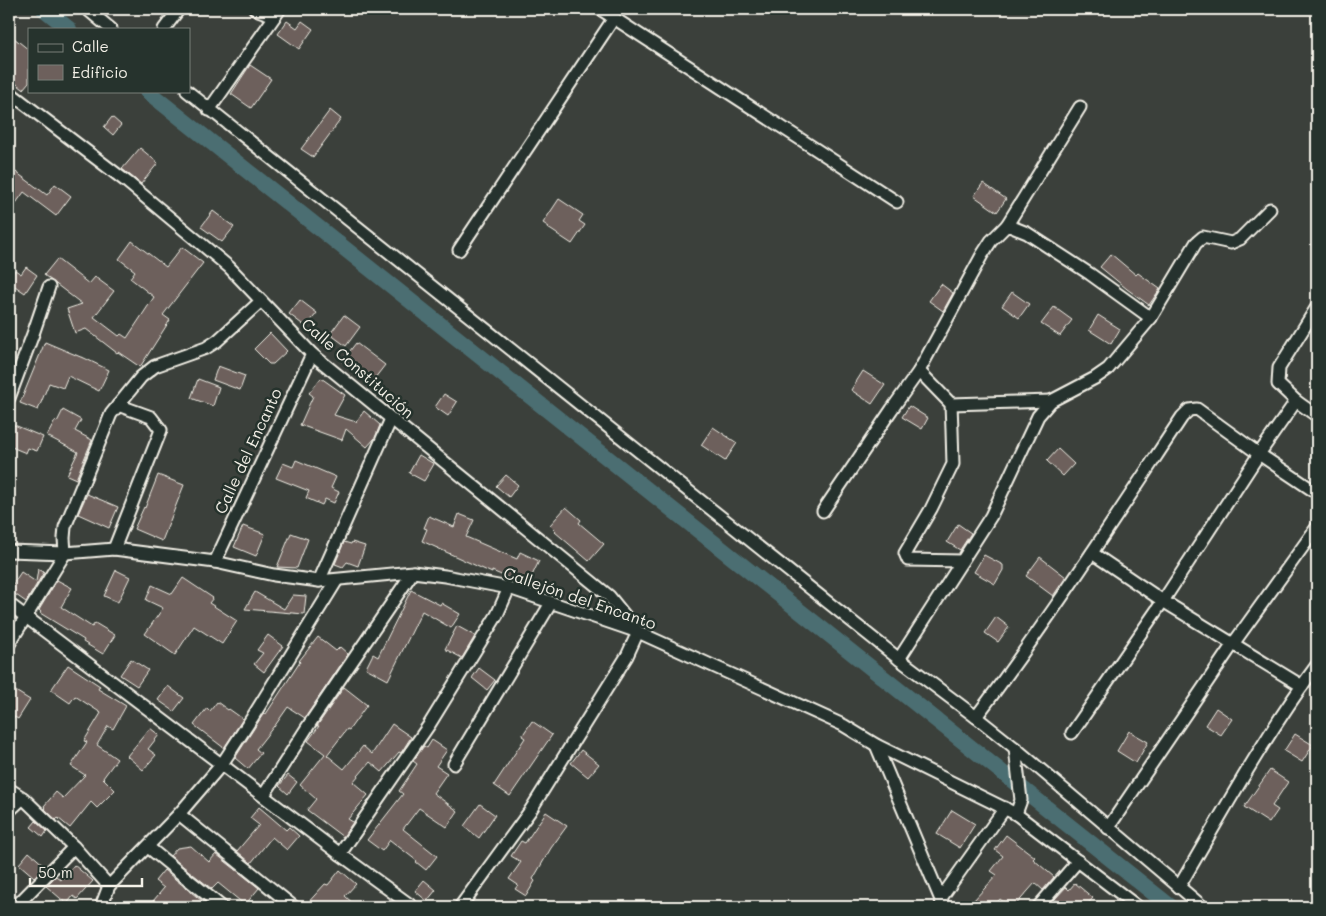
<svg xmlns="http://www.w3.org/2000/svg" width="1326" height="916" font-family="Mali,sans-serif">
<rect width="100%" height="100%" fill="#3b403b"/>
<filter id="ink" filterUnits="userSpaceOnUse"><feTurbulence type="fractalNoise" baseFrequency=".02" numOctaves="2"/><feDisplacementMap in="SourceGraphic" scale="10" xChannelSelector="R" yChannelSelector="G"/><feConvolveMatrix kernelMatrix="1 2 1 2 8 2 1 2 1" color-interpolation-filters="sRGB"/></filter>
<g filter="url(#ink)">
<g fill="none" stroke-linecap="round" stroke-linejoin="round">
<g stroke="#4b6e72" stroke-width="16">
<polyline points="44,9 69,29"/>
<polyline points="147,91 1171,907"/>
</g>
</g>
<g fill="#6d605c" stroke="#f4f1e8">
<polygon points="287,21 297,28 302,21 313,29 299,49 278,34"/>
<polygon points="9,34 29,50 29,82 23,89 9,78"/>
<polygon points="250,65 271,79 251,108 231,94"/>
<polygon points="330,110 341,119 313,157 301,149"/>
<polygon points="112,117 121,125 113,135 104,127"/>
<polygon points="140,148 158,163 141,184 122,169"/>
<polygon points="9,167 47,195 55,184 71,196 56,216 24,192 9,213"/>
<polygon points="983,183 1006,199 997,212 974,196"/>
<polygon points="559,199 583,215 579,221 585,225 572,244 548,228 549,227 543,223"/>
<polygon points="213,211 234,227 222,242 201,227"/>
<polygon points="132,241 166,267 182,247 203,263 163,315 170,320 140,367 118,352 117,353 86,329 75,333 67,309 82,304 44,275 57,259 89,284 95,277 114,291 94,317 119,336 121,334 127,338 154,297 130,278 135,271 119,259"/>
<polygon points="1111,254 1136,275 1138,273 1160,289 1149,305 1127,289 1100,267"/>
<polygon points="26,267 37,275 25,293 9,282 9,280 15,270 21,274"/>
<polygon points="941,284 953,293 943,311 929,301"/>
<polygon points="1012,292 1029,304 1019,318 1002,306"/>
<polygon points="300,300 317,313 306,327 289,314"/>
<polygon points="1054,307 1072,320 1060,336 1041,324"/>
<polygon points="344,315 360,327 346,346 330,334"/>
<polygon points="1098,315 1120,329 1111,344 1089,330"/>
<polygon points="270,333 287,351 273,364 269,364 254,349"/>
<polygon points="45,342 83,358 82,357 109,370 99,391 68,376 63,388 49,383 38,410 20,403"/>
<polygon points="356,343 385,365 371,383 342,361"/>
<polygon points="218,366 245,376 240,390 213,380"/>
<polygon points="863,371 885,385 872,404 851,390"/>
<polygon points="321,378 345,395 334,415 356,422 364,411 380,425 375,438 367,447 346,429 342,440 300,425 313,396 309,393"/>
<polygon points="198,379 219,387 213,406 191,398"/>
<polygon points="444,394 457,402 448,416 435,407"/>
<polygon points="909,406 928,418 922,429 902,417"/>
<polygon points="63,410 81,420 75,431 92,440 76,479 67,475 78,452 47,436 55,421 57,422"/>
<polygon points="12,424 43,437 37,451 28,448 26,453 9,446 9,433"/>
<polygon points="713,427 737,443 725,461 701,445"/>
<polygon points="1058,449 1074,464 1063,476 1047,461"/>
<polygon points="419,455 434,464 424,481 409,473"/>
<polygon points="296,460 336,477 331,488 339,492 334,503 325,499 322,505 306,498 309,491 276,478 283,463 293,467"/>
<polygon points="158,475 184,485 162,541 134,529 144,507 145,508"/>
<polygon points="506,475 518,485 509,497 496,486"/>
<polygon points="87,494 118,507 109,528 78,514"/>
<polygon points="566,507 581,520 579,523 604,544 589,561 555,532 556,531 550,525"/>
<polygon points="459,514 474,520 466,537 517,559 520,552 539,561 527,586 492,571 492,573 422,541 427,529 424,528 429,516 454,527"/>
<polygon points="958,524 971,533 960,550 947,542"/>
<polygon points="243,526 265,534 256,556 234,547"/>
<polygon points="291,533 308,539 297,568 277,567"/>
<polygon points="344,542 351,544 352,542 365,546 358,566 347,562 343,567 335,564"/>
<polygon points="984,555 1003,565 1003,570 995,584 974,572"/>
<polygon points="1040,557 1066,577 1053,596 1026,576"/>
<polygon points="38,569 44,572 26,602 9,590 21,572 36,582"/>
<polygon points="116,570 130,577 118,602 104,596"/>
<polygon points="183,578 213,598 209,603 237,621 222,644 194,626 175,655 145,634 163,608 146,600 152,585 172,594"/>
<polygon points="57,580 72,588 61,607 92,627 95,623 115,635 103,654 83,642 84,640 40,613 41,612 39,610"/>
<polygon points="411,590 440,605 441,603 460,614 451,628 422,611 388,680 366,668 373,654 378,657"/>
<polygon points="255,592 284,609 293,595 306,596 304,614 245,609"/>
<polygon points="996,617 1009,627 998,642 985,633"/>
<polygon points="457,626 475,636 462,658 445,649"/>
<polygon points="268,635 283,646 264,672 254,664 263,653 257,650"/>
<polygon points="318,637 336,651 340,647 348,654 305,718 288,707 274,727 274,726 256,749 261,753 248,769 235,758 264,713 266,714 300,662 299,661"/>
<polygon points="131,659 148,670 137,686 120,675"/>
<polygon points="68,665 100,686 98,689 126,706 113,729 108,726 97,745 117,759 103,778 115,790 97,808 91,802 70,828 58,818 56,820 45,809 46,808 44,806 56,792 63,798 85,775 71,766 87,742 84,741 101,713 75,696 70,703 51,690"/>
<polygon points="479,668 495,680 487,690 472,678"/>
<polygon points="168,686 184,698 174,711 158,700"/>
<polygon points="9,687 30,700 18,719 9,714"/>
<polygon points="344,687 367,705 349,730 347,729 327,755 344,769 363,746 372,754 392,724 411,737 401,753 399,752 382,772 370,762 353,782 368,795 348,819 353,822 343,837 307,810 316,799 300,785 325,754 308,741 319,726 317,726"/>
<polygon points="217,702 228,710 229,709 243,719 224,748 194,725 207,708 210,711"/>
<polygon points="1216,708 1232,719 1221,735 1205,725"/>
<polygon points="532,721 552,735 510,796 494,785 525,738 522,736"/>
<polygon points="150,728 159,735 148,749 156,755 143,770 127,756"/>
<polygon points="1129,731 1148,742 1136,763 1117,751"/>
<polygon points="1295,734 1313,745 1302,762 1284,751"/>
<polygon points="432,740 447,750 436,766 447,773 433,793 458,811 447,827 419,808 403,829 437,856 426,870 416,862 417,861 390,840 382,851 367,840 403,794 399,791 417,764 413,761 424,746 427,748"/>
<polygon points="581,750 599,764 588,777 571,763"/>
<polygon points="1270,770 1288,782 1272,806 1278,810 1269,823 1244,807"/>
<polygon points="288,775 297,782 288,794 279,786"/>
<polygon points="480,804 495,815 479,838 464,826"/>
<polygon points="259,807 286,830 289,827 299,836 287,850 272,837 251,863 237,851 259,825 250,818"/>
<polygon points="952,810 975,824 960,848 937,834"/>
<polygon points="546,812 567,826 551,848 533,879 535,881 526,896 515,889 518,885 509,879 521,862 511,856 521,841 525,843"/>
<polygon points="36,821 47,831 43,837 31,827"/>
<polygon points="1006,835 1035,857 1033,859 1054,877 1043,890 1035,883 1014,907 1010,907 1000,899 993,907 981,907 973,901 997,875 991,871 1003,856 995,850"/>
<polygon points="191,846 209,862 216,854 259,888 245,905 218,883 212,889 170,856 177,848"/>
<polygon points="29,852 45,866 34,877 19,864"/>
<polygon points="74,865 93,881 77,899 73,896 67,904 46,886 56,876 61,880"/>
<polygon points="164,870 202,901 197,907 148,907 164,888 155,881"/>
<polygon points="340,870 356,884 345,896 357,907 304,907 325,884 328,885"/>
<polygon points="424,880 436,890 427,901 415,891"/>
<polygon points="1075,883 1093,898 1085,907 1065,907 1055,899 1066,887 1069,890"/>
</g>
<g fill="none" stroke-linecap="round" stroke-linejoin="round">
<defs>
<g id="minor">
<polyline points="87,9 111,29"/>
<polyline points="255,9 275,16"/>
<polyline points="600,9 897,202"/>
<polyline points="164,29 179,9"/>
<polyline points="187,91 899,659 976,717 1015,748 1203,907"/>
<polyline points="9,92 127,182 229,267 312,354 609,596 638,632 627,656 530,811 460,907"/>
<polyline points="209,110 280,9"/>
<polyline points="1007,225 1080,107"/>
<polyline points="459,250 614,18"/>
<polyline points="1317,307 1279,368 1278,384 1296,401 1317,416"/>
<polyline points="1151,318 1196,243 1203,237 1231,243 1240,239 1270,209"/>
<polyline points="919,371 951,404 952,430 953,464 931,509 905,553 908,560 962,561"/>
<polyline points="9,398 33,334 49,287"/>
<polyline points="951,404 1051,401"/>
<polyline points="823,511 892,409 919,371 982,255 991,241 1007,225 1027,233 1090,274 1151,318 1108,369 1095,378 1051,401 1038,416 991,516 899,659"/>
<polyline points="114,549 161,430 151,417 118,405"/>
<polyline points="9,551 65,553 114,549 215,562 274,575 319,581 413,572 445,576 509,588 638,632 843,725 876,745 1016,814 1138,907"/>
<polyline points="1092,553 1163,601 1302,686"/>
<polyline points="215,562 312,354"/>
<polyline points="319,581 391,419"/>
<polyline points="9,604 340,854 413,907"/>
<polyline points="9,644 65,553 64,538 65,527 111,414 141,377 155,366 206,348 217,341 261,301"/>
<path d="M976,717C1049,620 1115,518 1182,417L1189,410L1197,409L1259,454L1317,493"/>
<polyline points="1072,733 1163,601 1259,454 1296,401"/>
<polyline points="876,745 944,907"/>
<polyline points="1015,748 1021,800 1016,814"/>
<polyline points="454,764 551,603"/>
<polyline points="9,789 23,798 74,847 109,886"/>
<polyline points="264,795 310,723 413,572"/>
<polyline points="9,811 23,798"/>
<polyline points="179,814 294,907"/>
<polyline points="1108,828 1233,644 1317,527"/>
<polyline points="148,847 222,907"/>
<polyline points="340,854 429,725 497,615 509,588"/>
<path d="M1179,887C1223,812 1265,735 1317,665"/>
<polyline points="941,898 1005,808"/>
<polyline points="15,907 74,847"/>
<polyline points="101,907 109,886 179,814 222,764 252,718 337,580"/>
<polyline points="1038,907 1078,861"/>
</g>
</defs>
<use href="#minor" stroke="#f4f1e8" stroke-width="15"/>
<use href="#minor" stroke="#26332d" stroke-width="11"/>
</g>
</g>
<g text-anchor="middle" stroke-width="5" stroke-linejoin="round" paint-order="stroke">
<g font-size="16" fill="#f4f1e8" stroke="#26332d">
<text transform="translate(358 368) rotate(41)" y="6">Calle Constitución</text>
<text transform="translate(248 451) rotate(-65)" y="6">Calle del Encanto</text>
<text transform="translate(580 598) rotate(19)" y="6">Callejón del Encanto</text>
</g>
</g>
<rect width="1326" height="916" fill="none" stroke="#26332d" stroke-width="30"/>
<rect x="15" y="15" width="1296" height="886" fill="none" stroke="#f4f1e8" stroke-width="2" filter="url(#ink)"/>
<rect x="28" y="28" width="162" height="65" fill="#26332d" stroke="#787f78"/>
<rect x="38" y="44" width="25" height="8" fill="#26332d" stroke="#787f78"/>
<text x="72" y="52" font-size="15" fill="#f4f1e8">Calle</text>
<rect x="38" y="65" width="25" height="15" fill="#6d605c" stroke="#787f78"/>
<text x="72" y="78" font-size="15" fill="#f4f1e8">Edificio</text>
<path d="M30 878v8h112v-8" fill="none" stroke="#f4f1e8" stroke-width="2.5"/>
<text x="38" y="878" font-size="15" fill="#f4f1e8" stroke="#26332d" stroke-width="4" paint-order="stroke">50 m</text>
</svg>
